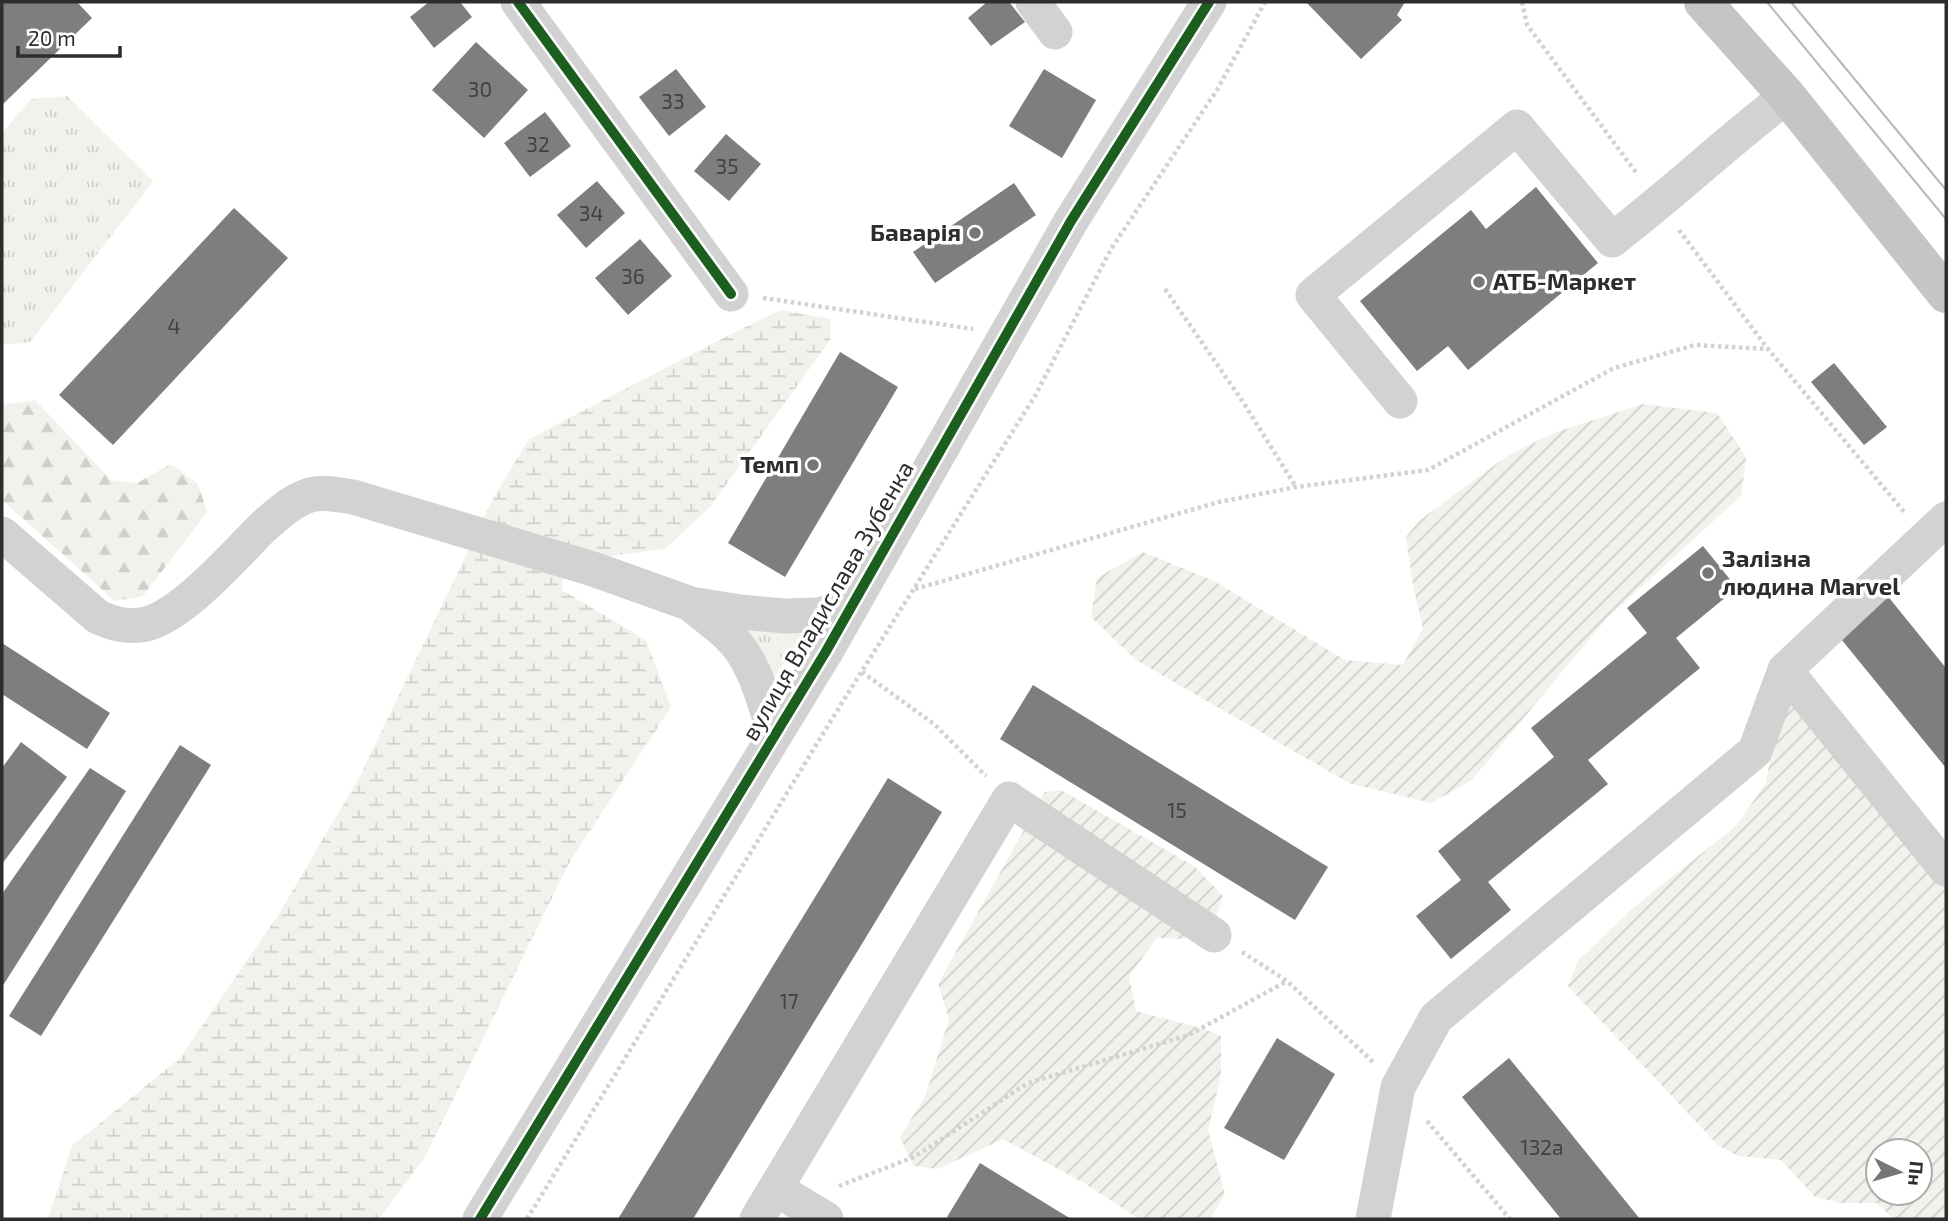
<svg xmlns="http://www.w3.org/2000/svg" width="1948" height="1221" font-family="'Exo 2',sans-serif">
<defs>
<pattern id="grass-tufts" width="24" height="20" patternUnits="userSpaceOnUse" patternTransform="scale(1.75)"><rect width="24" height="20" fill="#eff3eb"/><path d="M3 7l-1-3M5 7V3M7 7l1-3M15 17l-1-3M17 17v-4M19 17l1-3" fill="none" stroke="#cdd1ca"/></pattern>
<pattern id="forest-firs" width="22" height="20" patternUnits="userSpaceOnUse" patternTransform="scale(1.75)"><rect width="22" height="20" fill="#eff3eb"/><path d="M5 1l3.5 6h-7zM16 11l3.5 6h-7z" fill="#cdd1ca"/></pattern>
<pattern id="wetland-marsh" width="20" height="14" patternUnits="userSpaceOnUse" patternTransform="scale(1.75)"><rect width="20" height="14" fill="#eff3eb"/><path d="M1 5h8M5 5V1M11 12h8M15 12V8" fill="none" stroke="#cdd1ca"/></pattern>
<pattern id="garden-furrows" width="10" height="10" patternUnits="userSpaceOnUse" patternTransform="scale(1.75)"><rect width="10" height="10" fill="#eff3eb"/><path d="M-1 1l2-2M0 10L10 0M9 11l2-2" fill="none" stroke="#cdd1ca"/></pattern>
</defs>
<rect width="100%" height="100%" fill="#fff"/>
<g fill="url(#grass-tufts)">
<polygon points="67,96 153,181 30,342 2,345 2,133 31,99"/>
<polygon points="735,624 803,634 774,678"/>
</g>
<polygon fill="url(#forest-firs)" points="35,400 111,480 137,483 171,464 198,484 207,512 143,596 115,601 2,500 2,405"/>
<polygon fill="url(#wetland-marsh)" points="781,310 831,319 830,340 710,507 665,549 564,562 562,590 646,640 671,707 570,861 426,1155 379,1219 48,1219 72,1146 179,1059 279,914 360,776 495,495 529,439 729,335"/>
<g fill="url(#garden-furrows)" fill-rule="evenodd">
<polygon points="1643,404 1717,413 1746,457 1741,496 1607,618 1472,780 1431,803 1349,783 1136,660 1091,617 1097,578 1143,552 1214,581 1345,660 1403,665 1423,628 1413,586 1406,537 1419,521 1507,456 1556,432"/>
<path d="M1799,702L1946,884V1219H1893L1877,1203H1840L1815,1197L1781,1160L1738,1156L1718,1145L1568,986L1578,961L1633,908L1736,826L1766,783L1773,741L1787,705ZM1878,1151H1920V1193H1878Z"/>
<polygon points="1061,790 1194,866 1223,896 1215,919 1184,939 1157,938 1129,976 1136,1011 1201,1028 1221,1036 1221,1075 1208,1130 1225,1194 1210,1219 1139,1219 1084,1183 1003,1139 938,1169 913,1166 900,1137 925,1097 949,1019 938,984 1045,792"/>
</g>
<g fill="#7e7e7e">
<polygon points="2,2 77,2 92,18 2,105"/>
<polygon points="429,2 460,2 472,17 434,48 410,17"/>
<polygon points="987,2 1009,2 1025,22 991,46 968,18"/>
<polygon points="1306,2 1405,2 1397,15 1402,20 1361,59"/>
<polygon points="476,42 528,90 484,138 432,90"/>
<polygon points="676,69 706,107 669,136 639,97"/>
<polygon points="1044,69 1096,100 1062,158 1009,126"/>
<polygon points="545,112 571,146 530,177 504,143"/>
<polygon points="726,134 761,164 729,201 694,171"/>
<polygon points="597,181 625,213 586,248 557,215"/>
<polygon points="1014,183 1036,215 935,283 913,252"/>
<polygon points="1536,187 1598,263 1468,370 1448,346 1417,371 1360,301 1471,210 1486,229"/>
<polygon points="234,208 288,258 113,445 59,395"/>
<polygon points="640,239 672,276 628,315 595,278"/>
<polygon points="840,352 898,387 785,577 728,543"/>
<polygon points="1834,363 1887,427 1864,445 1811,382"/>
<polygon points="1703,546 1737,588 1676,638 1700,668 1588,760 1608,784 1488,882 1511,910 1451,959 1416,916 1461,880 1438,851 1554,757 1531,728 1647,633 1627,608"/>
<polygon points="1886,594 1946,668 1946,768 1837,634"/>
<polygon points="2,643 110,713 87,749 2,694"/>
<polygon points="1033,685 1328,867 1295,920 1000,739"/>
<polygon points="21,742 67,777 2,864 2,768"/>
<polygon points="180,745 211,765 41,1036 9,1016"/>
<polygon points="90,768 126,791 2,987 2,894"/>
<polygon points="888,778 942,812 857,952 693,1219 618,1219"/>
<polygon points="1277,1038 1335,1074 1284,1160 1224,1128"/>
<polygon points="1509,1058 1551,1109 1640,1219 1561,1219 1462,1097"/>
<polygon points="980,1163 1071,1219 950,1219 947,1217"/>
</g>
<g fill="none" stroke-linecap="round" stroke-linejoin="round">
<g stroke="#d2d2d2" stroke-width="4.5" stroke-dasharray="3.5 3.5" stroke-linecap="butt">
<polyline points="1522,2 1527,25 1638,175"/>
<polyline points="1679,230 1768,349 1905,513"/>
<polyline points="1165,289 1243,402 1296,487"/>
<polyline points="763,298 973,329"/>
<polyline points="915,589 1219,502 1296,487 1428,470 1614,368 1695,345 1768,349"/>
<polyline points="862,672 934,724 986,776"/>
<polyline points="1242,952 1287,981 1374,1063"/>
<polyline points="1427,1121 1510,1219"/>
<polyline points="839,1186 914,1157 1028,1083 1189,1035 1287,981"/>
<polyline points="527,1219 840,706 1035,396 1111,249 1217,90 1265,2"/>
</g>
<g stroke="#d2d2d2" stroke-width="35">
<polyline points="518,2 731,294"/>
<polyline points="1033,2 1055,32"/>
<path d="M1400,401L1313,295L1517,127L1612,240C1672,194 1727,142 1787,96"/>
<path d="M2,534L98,617C112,623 124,627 140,625C177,622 234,556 261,529C275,516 291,501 310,495C323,491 339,495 353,497L593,569L691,604L740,612L784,616L819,615L852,605"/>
<path d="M694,607C705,616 718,625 728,635C755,660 764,702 775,735"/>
<polyline points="1785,670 1946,869"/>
<polyline points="776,1189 826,1219"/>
<polyline points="480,1219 825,653 1071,221 1209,2"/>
<polyline points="757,1219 1009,799 1214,935"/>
<polyline points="1373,1219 1398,1087 1436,1018 1755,751 1785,670 1946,519"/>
</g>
<polyline stroke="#c5c5c5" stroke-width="38" points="1703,2 1787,96 1946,294"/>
<g stroke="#b9b9b9" stroke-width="2">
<polyline points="1767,2 1946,219"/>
<polyline points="1791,2 1946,190"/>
</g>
<defs>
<g id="cycleway">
<polyline points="518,2 731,294"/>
<polyline points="480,1219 825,653 1071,221 1209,2"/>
</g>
</defs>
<use href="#cycleway" stroke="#fff" stroke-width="15"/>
<use href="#cycleway" stroke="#1b5e20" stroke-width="10"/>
</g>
<g fill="#767676" stroke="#fff" stroke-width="2.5">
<circle cx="975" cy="233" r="7"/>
<circle cx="1479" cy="282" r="7"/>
<circle cx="813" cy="465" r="7"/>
<circle cx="1708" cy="573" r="7"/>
</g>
<g text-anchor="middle" stroke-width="7" stroke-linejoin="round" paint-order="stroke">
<g font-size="21" fill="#414141">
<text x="480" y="97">30</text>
<text x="673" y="109">33</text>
<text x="538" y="152">32</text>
<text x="727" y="174">35</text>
<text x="591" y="221">34</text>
<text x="633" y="284">36</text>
<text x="174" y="334">4</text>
<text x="1177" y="818">15</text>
<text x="789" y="1009">17</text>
<text x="1542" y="1155">132а</text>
</g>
<g font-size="24" font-weight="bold" fill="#2d2d2d" stroke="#fff" text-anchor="end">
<text x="961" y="241">Баварія</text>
<text x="1493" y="290" text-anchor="start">АТБ-Маркет</text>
<text x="799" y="473">Темп</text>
<text x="1722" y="567" text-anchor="start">Залізна<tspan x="1722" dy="28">людина Marvel</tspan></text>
</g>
<g font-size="24" fill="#2d2d2d" stroke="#fff">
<text transform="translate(828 601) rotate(-60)" y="8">вулиця Владислава Зубенка</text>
</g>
</g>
<rect width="1948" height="1221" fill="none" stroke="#2d2d2d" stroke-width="7"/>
<g transform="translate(1899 1172) rotate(95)"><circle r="33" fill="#ffffff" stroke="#ababab" stroke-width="2"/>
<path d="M0-5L12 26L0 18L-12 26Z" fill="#767676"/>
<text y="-10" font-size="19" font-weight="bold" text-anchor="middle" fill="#2d2d2d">Пн</text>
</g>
<path d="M18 46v10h102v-10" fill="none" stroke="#2d2d2d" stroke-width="3.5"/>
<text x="28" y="46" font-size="21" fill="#2d2d2d" stroke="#ffffff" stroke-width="5" paint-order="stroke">20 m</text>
</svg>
